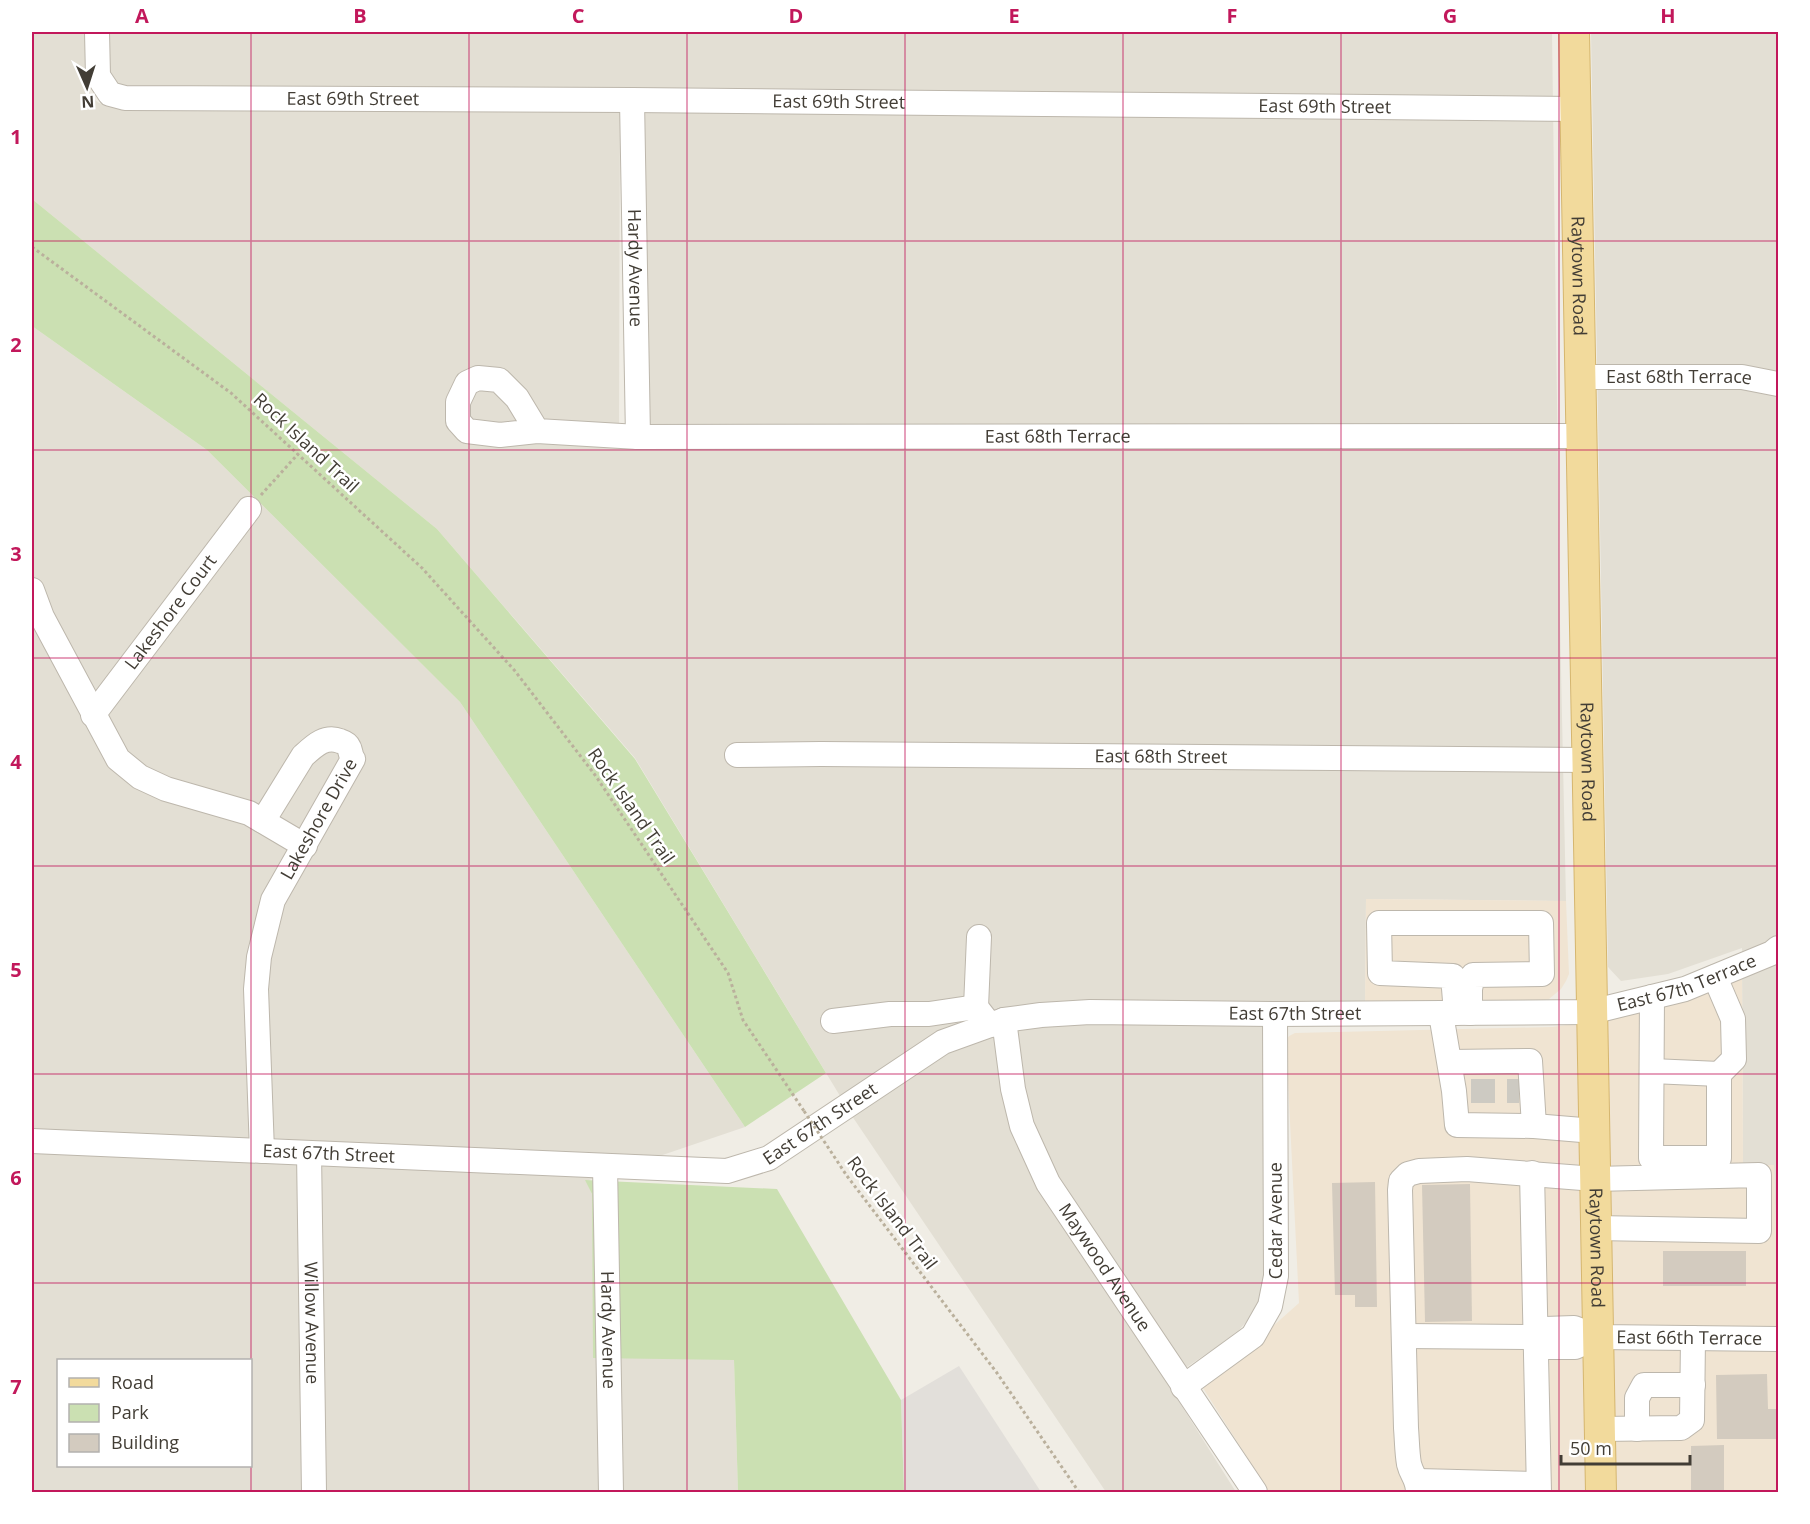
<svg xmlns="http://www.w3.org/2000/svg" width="1810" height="1524" font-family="'Open Sans',sans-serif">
<rect width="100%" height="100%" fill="#f0ede5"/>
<g fill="#e3dfd4" fill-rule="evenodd">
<path d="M32,32H87L88,85L91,97L99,103L119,108L110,78L104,32H1552L1560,624L1566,901L1366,899L1365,1005H1266L1269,1265L1263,1295L1254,1313L1239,1330L1215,1348L1166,1381L1236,1492H1106L854,1119L635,758L437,529L32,199ZM620,94L646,111L641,117L649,414L619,439Z"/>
<polygon points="1591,32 1778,32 1778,1312 1774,1165 1743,1165 1742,948 1668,974 1621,981 1608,967"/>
<path d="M32,326L207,450L460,702L745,1127L586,1181L592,1194L734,1360L738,1492H32ZM58,1360H250V1466H58Z"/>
</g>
<g fill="#f0e4d2">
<polygon points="1366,899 1566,901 1569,974 1566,981 1561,989 1549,999 1540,1001 1365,1005"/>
<polygon points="1742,978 1743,1165 1774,1165 1778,1312 1778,1492 1269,1492 1203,1388 1299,1303 1286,1041 1289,1036 1295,1033 1552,1027 1623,1017"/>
</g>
<polygon fill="#e2dfda" points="959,1366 1041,1492 904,1492 901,1400"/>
<g fill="#cbe0b2">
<polygon points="32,199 437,529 635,759 826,1073 745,1127 460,702 207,450 32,326"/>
<polygon points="585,1180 777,1189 901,1400 904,1492 738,1492 734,1360 593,1358 592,1194"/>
</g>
<g fill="#d3cbbf">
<polygon points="1375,1182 1377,1307 1355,1307 1355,1295 1335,1295 1332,1183"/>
<polygon points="1470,1184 1472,1321 1425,1322 1422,1185"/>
<rect x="1663" y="1251" width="83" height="35"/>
<polygon points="1767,1374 1768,1409 1779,1409 1779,1439 1717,1439 1716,1375"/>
<polygon points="1724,1445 1724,1492 1691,1492 1691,1446"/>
</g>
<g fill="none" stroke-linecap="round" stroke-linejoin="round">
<polyline stroke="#cdcac2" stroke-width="24" stroke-dasharray="24 12" stroke-linecap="butt" points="1471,1091 1519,1091"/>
<defs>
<g id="minor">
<path id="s1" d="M97,32L98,76L110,94L125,98L632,100L1575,109"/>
<path id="s2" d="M632,100L638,437"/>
<path id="s3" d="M1580,377H1742L1778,384"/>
<path id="s4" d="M537,431L517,398L499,380L478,378L467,383L458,402V421L467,431L500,435L537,431L638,437L1581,436"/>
<polyline points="32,590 42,617 118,759 140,777 166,789 249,813 305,846"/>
<path id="s5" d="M93,715L249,509"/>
<path id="s6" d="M737,755L821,754L1587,760"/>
<polyline points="1652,997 1651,1158 1719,1158 1719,1074 1734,1059 1733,1019 1715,977"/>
<polyline points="976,1007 979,937"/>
<polyline points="1456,1013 1453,976 1380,973 1379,923 1541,923 1542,974 1473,975 1470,989 1470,1013"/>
<polyline points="1441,1014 1454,1091 1457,1125 1534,1126 1594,1131"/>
<path id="s7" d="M1004,1020L1013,1089L1022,1126L1048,1183L1255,1492"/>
<polyline points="833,1021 890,1014 929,1014 976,1007 990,1025"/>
<polyline points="1450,1062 1530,1061 1534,1126"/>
<polyline points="1652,1071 1719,1074"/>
<path id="s8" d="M32,1141L727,1171L769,1158L943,1042L1004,1020L1041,1015L1090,1012L1275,1014L1591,1012L1685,989L1772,953L1778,948"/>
<path id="s9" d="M262,1151L256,989L259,957L273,900L353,759C350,755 351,750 348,746C347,743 343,742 340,741C325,735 314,746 303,756L263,821"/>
<path id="s10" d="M309,1153L314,1492"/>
<path id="s11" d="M605,1166L611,1492"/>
<polyline points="1532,1173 1539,1492"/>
<path id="s12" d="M1404,1336L1536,1337L1545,1329L1574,1328L1598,1337L1778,1339"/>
<polyline points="1536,1337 1547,1347 1575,1347 1598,1337"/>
<path id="s13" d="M1183,1387L1253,1336L1270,1306L1276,1276L1275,1014"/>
<polyline points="1600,1429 1681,1428 1692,1420 1693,1338"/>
<polyline points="1637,1429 1637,1398 1644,1385 1693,1385"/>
<polyline points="1418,1481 1538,1484"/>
<path d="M1418,1492C1418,1479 1412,1476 1409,1464C1407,1453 1407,1440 1406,1428L1400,1190L1401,1181L1408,1174L1419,1171L1467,1169L1595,1179L1759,1175V1231L1596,1228"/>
</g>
<g id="major">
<path id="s14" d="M1574,32L1601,1492"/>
</g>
</defs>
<use href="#minor" stroke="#bdb7ac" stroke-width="26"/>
<use href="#major" stroke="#d5b66f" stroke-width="32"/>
<g stroke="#bab09c" stroke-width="3" stroke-dasharray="3 3" stroke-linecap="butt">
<polyline points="32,247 231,393 422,568 515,671 595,775 728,973 743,1020 804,1111"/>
<polyline points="261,495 298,454"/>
<polyline points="847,1176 997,1373 1079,1492"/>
</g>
<use href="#minor" stroke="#fff" stroke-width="24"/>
<use href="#major" stroke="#f2da9c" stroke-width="30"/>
<polyline stroke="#bab09c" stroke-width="3" stroke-dasharray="3 3" stroke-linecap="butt" points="804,1111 847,1176"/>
</g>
<path fill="none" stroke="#c2185b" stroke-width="1.5" stroke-opacity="0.55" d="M251,32V1492M469,32V1492M687,32V1492M905,32V1492M1123,32V1492M1341,32V1492M1559,32V1492M32,241H1778M32,450H1778M32,658H1778M32,866H1778M32,1074H1778M32,1283H1778"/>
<g text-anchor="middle" stroke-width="5" stroke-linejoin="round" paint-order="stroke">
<g font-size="18" fill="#423d35" stroke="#fff">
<text dy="6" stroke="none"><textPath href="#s1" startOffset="309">East 69th Street</textPath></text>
<text dy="6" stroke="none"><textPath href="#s1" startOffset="795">East 69th Street</textPath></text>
<text dy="6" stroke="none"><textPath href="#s1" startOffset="1281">East 69th Street</textPath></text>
<text dy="6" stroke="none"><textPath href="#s2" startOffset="168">Hardy Avenue</textPath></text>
<text dy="6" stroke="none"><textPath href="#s14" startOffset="244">Raytown Road</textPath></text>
<text dy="6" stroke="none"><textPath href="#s3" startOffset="99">East 68th Terrace</textPath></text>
<text dy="6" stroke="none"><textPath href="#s4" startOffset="742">East 68th Terrace</textPath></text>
<text transform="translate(306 443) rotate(43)" y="6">Rock Island Trail</text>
<text dy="6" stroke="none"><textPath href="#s5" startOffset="129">Lakeshore Court</textPath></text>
<text dy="6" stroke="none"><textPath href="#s6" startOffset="424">East 68th Street</textPath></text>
<text dy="6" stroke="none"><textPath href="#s14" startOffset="730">Raytown Road</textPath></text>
<text transform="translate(631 806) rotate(55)" y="6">Rock Island Trail</text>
<text dy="6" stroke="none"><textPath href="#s9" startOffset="346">Lakeshore Drive</textPath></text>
<text dy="6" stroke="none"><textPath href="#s8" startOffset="1701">East 67th Terrace</textPath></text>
<text dy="6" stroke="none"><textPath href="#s8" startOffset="1305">East 67th Street</textPath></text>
<text dy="6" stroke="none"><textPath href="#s8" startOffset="801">East 67th Street</textPath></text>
<text dy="6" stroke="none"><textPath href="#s8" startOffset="297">East 67th Street</textPath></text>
<text transform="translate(892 1213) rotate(53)" y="6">Rock Island Trail</text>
<text dy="6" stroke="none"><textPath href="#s13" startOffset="207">Cedar Avenue</textPath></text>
<text dy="6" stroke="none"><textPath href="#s14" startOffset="1216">Raytown Road</textPath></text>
<text dy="6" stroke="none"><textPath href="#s7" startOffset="272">Maywood Avenue</textPath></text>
<text dy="6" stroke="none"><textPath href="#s10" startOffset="170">Willow Avenue</textPath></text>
<text dy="6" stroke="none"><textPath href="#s11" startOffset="164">Hardy Avenue</textPath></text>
<text dy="6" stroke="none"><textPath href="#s12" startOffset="290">East 66th Terrace</textPath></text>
</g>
</g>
<rect width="1810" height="1524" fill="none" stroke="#ffffff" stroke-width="66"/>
<rect x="57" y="1359" width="195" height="108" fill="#ffffff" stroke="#b3b1ae" stroke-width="1.5"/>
<rect x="69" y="1378" width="30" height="9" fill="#f2da9c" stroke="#b3b1ae" stroke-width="1.5"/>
<text x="111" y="1389" font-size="18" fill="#423d35">Road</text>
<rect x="69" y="1404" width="30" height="18" fill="#cbe0b2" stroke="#b3b1ae" stroke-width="1.5"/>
<text x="111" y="1419" font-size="18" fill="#423d35">Park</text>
<rect x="69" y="1434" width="30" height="18" fill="#d3cbbf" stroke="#b3b1ae" stroke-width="1.5"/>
<text x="111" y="1449" font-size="18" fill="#423d35">Building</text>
<g transform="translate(87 87) rotate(177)" stroke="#ffffff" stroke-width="4.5" paint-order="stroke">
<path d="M0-4.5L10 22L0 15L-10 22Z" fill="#423d35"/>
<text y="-9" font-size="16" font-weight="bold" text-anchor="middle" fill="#423d35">N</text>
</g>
<path d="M1561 1455v9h129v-9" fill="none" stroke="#423d35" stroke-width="3"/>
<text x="1570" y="1455" font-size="18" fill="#423d35" stroke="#ffffff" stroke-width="4.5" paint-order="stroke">50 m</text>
<rect x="33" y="33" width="1744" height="1458" fill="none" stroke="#c2185b" stroke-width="2"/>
<g font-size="20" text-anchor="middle" font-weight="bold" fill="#c2185b">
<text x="142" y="23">A</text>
<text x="360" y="23">B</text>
<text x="578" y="23">C</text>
<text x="796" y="23">D</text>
<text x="1014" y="23">E</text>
<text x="1232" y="23">F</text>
<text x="1450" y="23">G</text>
<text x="1668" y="23">H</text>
<text x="16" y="144">1</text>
<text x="16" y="352">2</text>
<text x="16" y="561">3</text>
<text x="16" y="769">4</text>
<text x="16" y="977">5</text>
<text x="16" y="1185">6</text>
<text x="16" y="1394">7</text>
</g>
</svg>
